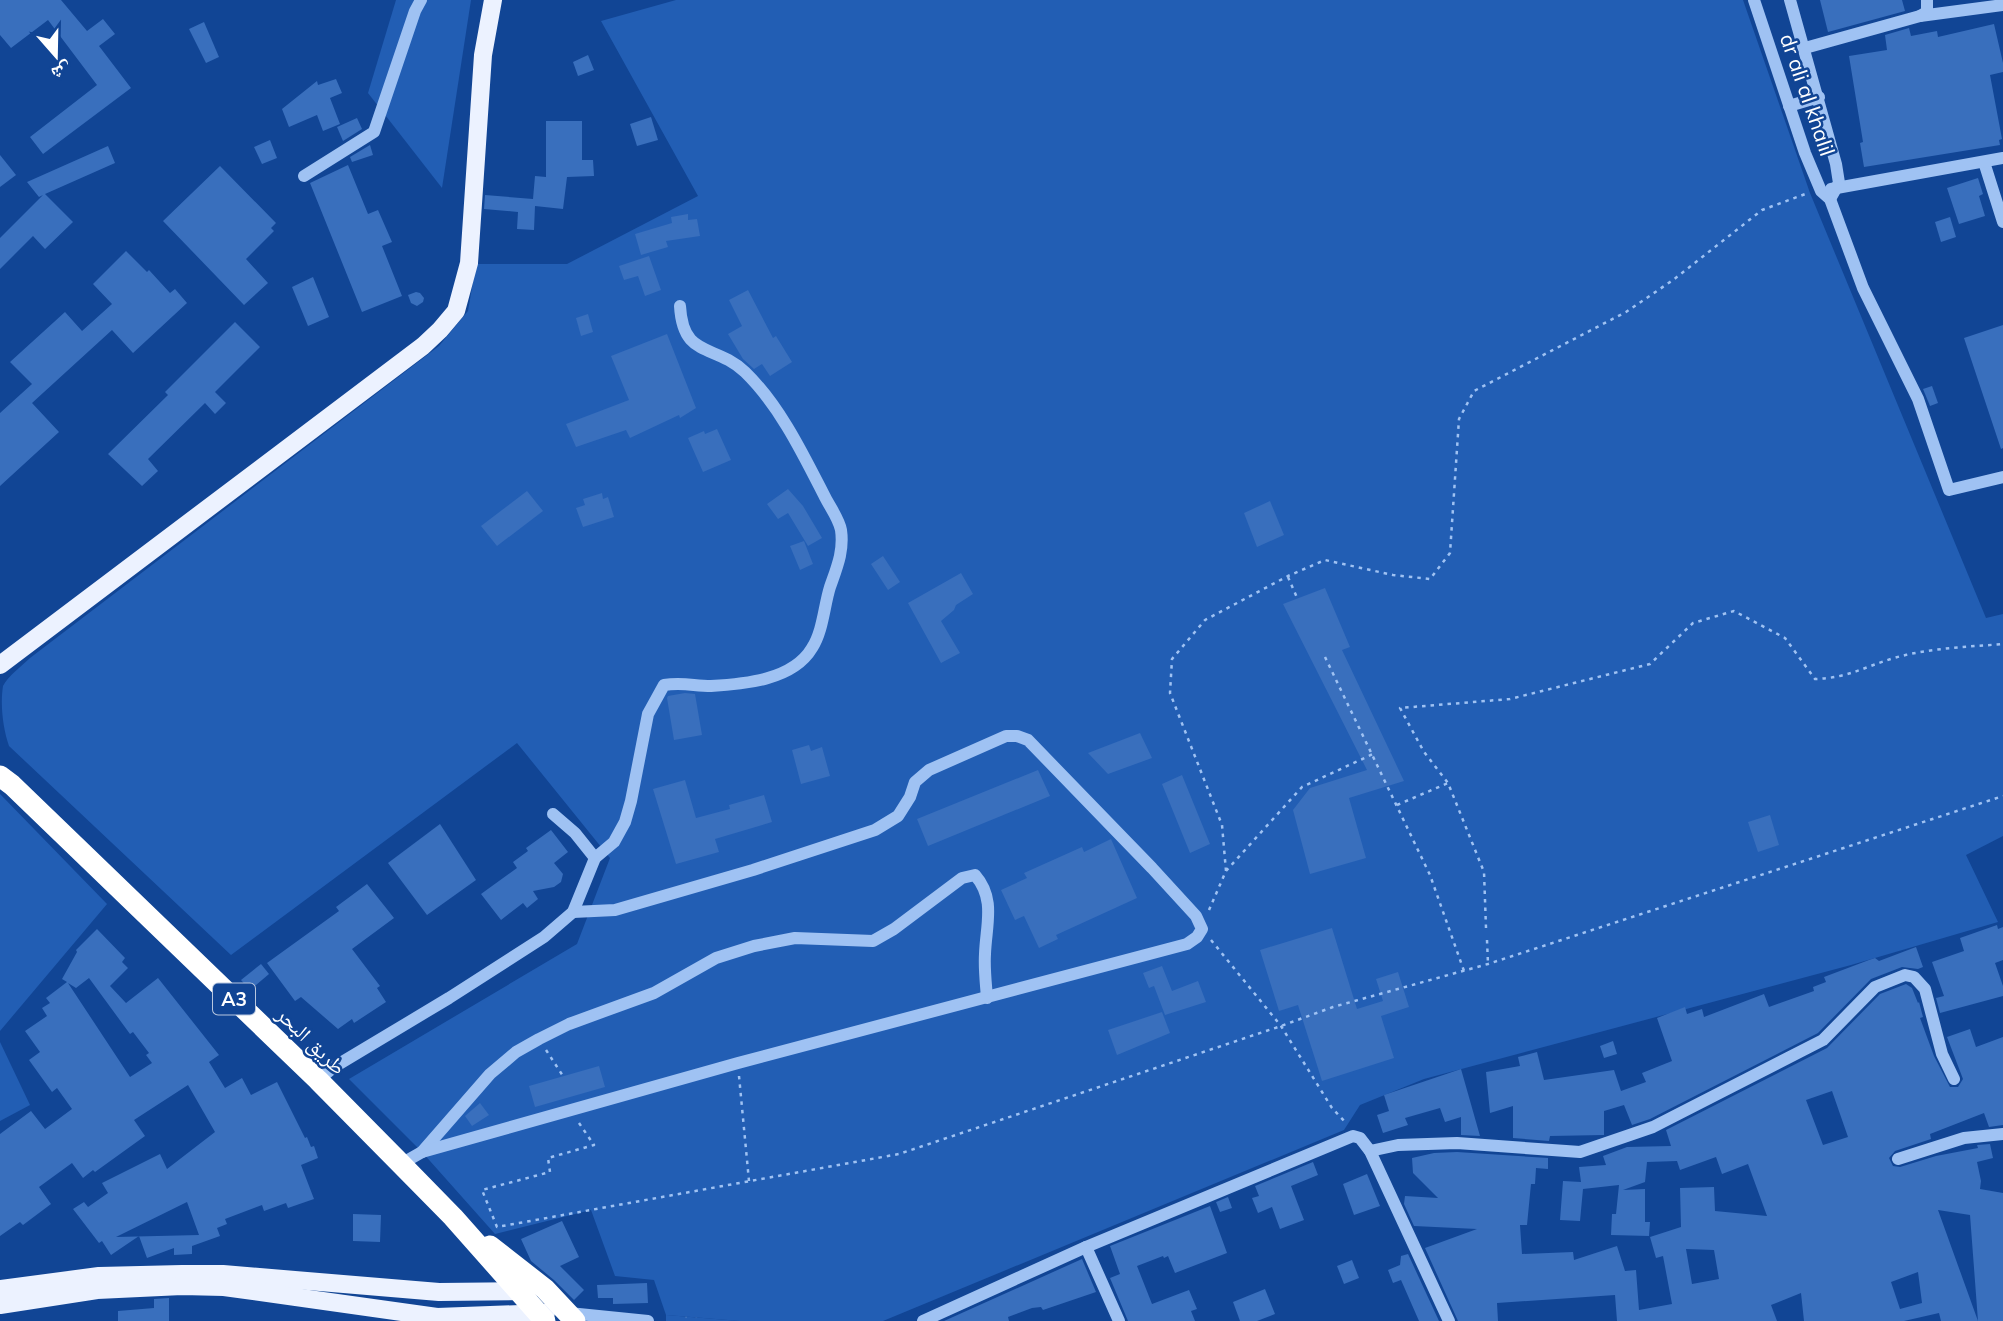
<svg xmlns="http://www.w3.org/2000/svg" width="2003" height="1321" font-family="Mulish,'Noto Naskh Arabic',sans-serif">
<defs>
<pattern id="forest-crowns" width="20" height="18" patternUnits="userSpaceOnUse" patternTransform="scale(1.75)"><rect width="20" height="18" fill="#225eb4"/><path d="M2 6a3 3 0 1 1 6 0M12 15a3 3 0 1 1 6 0" fill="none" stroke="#4376bf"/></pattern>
</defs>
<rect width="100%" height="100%" fill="#114595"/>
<g fill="#225eb4">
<polygon points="396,0 471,0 442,188 368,93"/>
<path d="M676,0H1743L1810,193L1986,618L2003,614V836L1966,855L1998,922L1851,965L1424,1079L1360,1105L1344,1130L883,1321H740L666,1315L654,1280L615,1276L591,1210L495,1234L422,1152L349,1079L577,944L610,858L517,743L231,955L9,746C3,729 0,705 3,686C8,676 22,666 30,658L439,346L468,311L476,264H567L698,196L601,21Z"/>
<polygon points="0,794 107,904 0,1031"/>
<polygon points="0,1042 30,1105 0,1121"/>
</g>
<polygon fill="url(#forest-crowns)" points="666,1315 740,1321 666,1321"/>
<g fill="#396fbd" fill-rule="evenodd">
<polygon points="0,0 61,0 87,31 103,19 115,34 99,46 131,88 43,154 30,137 97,85 48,20 11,48 0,35"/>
<polygon points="1820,0 1902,0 1905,11 1828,32"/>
<polygon points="204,22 219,57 206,63 189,29"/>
<polygon points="1994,24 2003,63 2003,72 1990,75 2002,139 1999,140 2000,145 1864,167 1860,143 1863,142 1849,56 1887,50 1885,35 1909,28 1911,36 1937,31 1938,37"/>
<polygon points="588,55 594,70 578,76 573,62"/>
<polygon points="336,79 342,93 330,98 340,124 323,131 317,115 289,127 282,109 317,81 318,85"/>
<polygon points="651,117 658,140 637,146 630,124"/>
<polygon points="357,118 362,129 343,141 337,127"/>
<polygon points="546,121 582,121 582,160 593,160 594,176 567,177 563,209 535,206 534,230 517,229 518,212 484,209 485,195 533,199 535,176 546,177"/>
<polygon points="270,140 277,158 262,164 254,147"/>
<polygon points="370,145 373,155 352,162 350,157"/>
<polygon points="108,146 115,163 45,194 73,222 45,249 33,236 0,269 0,238 43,195 39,197 27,182"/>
<polygon points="0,155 16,175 0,187"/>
<polygon points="348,165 368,214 378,210 392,242 382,246 402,296 362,312 310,183"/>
<polygon points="220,166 276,223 271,228 274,231 246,259 268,283 244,305 163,221"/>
<polygon points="1978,178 1983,194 1979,196 1985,216 1959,224 1947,188"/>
<polygon points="688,214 688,220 697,219 700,236 666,241 668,247 641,255 635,234 672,223 671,217"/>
<polygon points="1950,217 1956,237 1941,242 1935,222"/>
<polygon points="126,251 147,272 149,270 170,293 175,289 187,303 133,353 112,330 32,403 59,432 0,486 0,413 32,384 10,362 65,312 82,331 112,304 93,284"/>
<polygon points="649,256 661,290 645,296 638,276 624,280 619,266"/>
<polygon points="313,277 329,317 308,326 292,287"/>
<polygon points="748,290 773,338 776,336 792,362 770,376 762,364 754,369 743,359 728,334 742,326 729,300"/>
<polygon points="416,292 420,293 424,298 423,302 417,306 411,303 408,295"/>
<polygon points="588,314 593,332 581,336 576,318"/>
<polygon points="235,322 260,347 215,392 226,403 215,414 205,403 148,459 158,471 142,486 108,454 168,395 165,392"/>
<polygon points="2003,325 2003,448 2001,449 1964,338"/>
<polygon points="667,334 696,408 680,418 679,415 630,438 626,430 576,447 566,424 629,400 611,356"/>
<polygon points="1932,386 1938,403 1930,406 1923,389"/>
<polygon points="717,429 731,460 703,472 688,438 704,431 705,434"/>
<polygon points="788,489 803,506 822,538 808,546 788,513 778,519 767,504"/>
<polygon points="527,491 543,511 497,546 481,526"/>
<polygon points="602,493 603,499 608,497 614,517 583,527 576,508 585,505 583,499"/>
<polygon points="1270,501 1284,535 1257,547 1244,513"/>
<polygon points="804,541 813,564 800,570 790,546"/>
<polygon points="883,556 900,582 888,590 871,564"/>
<polygon points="961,573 973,594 956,605 954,610 941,621 960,653 941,663 908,603"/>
<polygon points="1325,588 1350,647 1342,650 1404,781 1349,798 1366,858 1310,874 1293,810 1310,788 1367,770 1283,604"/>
<polygon points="685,693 695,694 702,735 674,740 667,698 668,696"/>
<polygon points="1140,733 1152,758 1108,774 1088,753"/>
<polygon points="809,745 811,751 822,747 830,776 801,784 792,750"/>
<polygon points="1038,770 1050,796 928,846 917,819"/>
<polygon points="1182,775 1210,844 1190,853 1162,784"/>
<polygon points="685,780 696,818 730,809 729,805 764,795 772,822 715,839 719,852 676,864 653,789"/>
<polygon points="1770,815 1779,845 1758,852 1748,822"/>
<polygon points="440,824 476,880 427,915 388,863"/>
<polygon points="551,830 568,852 554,863 563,874 561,882 554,887 533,891 538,899 527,908 523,903 501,920 481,894 517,868 513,862 528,851 526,848"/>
<polygon points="1111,839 1137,898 1056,935 1058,939 1039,948 1024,916 1015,920 1001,890 1027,878 1024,873 1082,847 1084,852"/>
<polygon points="367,884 394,918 352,949 380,986 377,988 386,1002 354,1023 352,1019 338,1029 301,997 295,1001 267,963 339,911 336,907"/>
<polygon points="1997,925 1998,929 2003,927 2003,960 1995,963 2003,986 2003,996 1940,1013 1936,998 1944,996 1932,962 1964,951 1960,938"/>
<polygon points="1332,928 1357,1009 1383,1001 1376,979 1398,972 1409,1007 1381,1016 1394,1058 1322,1081 1298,1005 1279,1011 1260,950"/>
<path d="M97,929L125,958L122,962L128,968L110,986L126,1003L158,978L219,1055L209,1062L225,1088L242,1078L251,1095L277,1082L305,1138L307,1137L311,1147L314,1146L318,1158L301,1165L314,1199L288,1208L286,1203L264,1211L262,1205L225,1219L227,1224L217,1228L220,1236L192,1246V1254L174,1255V1248L147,1258L139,1236L111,1255L102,1241L99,1243L73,1209L84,1202L88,1207L108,1193L102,1183L160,1154L167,1169L215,1132L188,1085L134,1120L145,1136L95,1172L93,1170L83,1178L72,1163L39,1187L51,1204L23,1225L20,1222L0,1236V1134L31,1111L45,1129L72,1109L57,1088L52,1092L29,1060L40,1052L25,1031L47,1016L42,1008L50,1003L46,998L67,982L62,979L77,952L76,950ZM89,978L130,1034L133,1032L149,1053L146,1055L152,1063L130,1077L68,983L76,988ZM187,1202L199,1235L116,1237Z"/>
<polygon points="1916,947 1923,967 1918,969 1902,967 1871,979 1818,1033 1650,1119 1632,1125 1624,1105 1604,1111 1604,1135 1550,1136 1549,1141 1513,1138 1513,1106 1490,1113 1486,1072 1520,1066 1518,1057 1537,1052 1544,1080 1614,1070 1621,1091 1646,1082 1642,1073 1672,1061 1657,1018 1685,1007 1687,1014 1702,1009 1704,1017 1764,994 1769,1007 1814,991 1813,987 1826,982 1824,977 1869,960 1875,958 1879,961"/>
<polygon points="261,964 269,974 250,990 241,980"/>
<polygon points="1162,966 1172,991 1198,981 1206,1002 1165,1015 1154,986 1149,988 1143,973"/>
<path d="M1906,984L1912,988L1918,1003L1919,1002L1923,1017L1920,1018L1934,1056L1950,1087H1958L1963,1079L1947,1037L1970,1029L1976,1047L2003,1037V1125L1989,1127L1984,1113L1930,1134L1931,1139L1895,1151L1889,1158L1893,1166L1900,1167L1936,1156L1978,1148L1977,1145L1990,1144L1993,1158L1977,1162L1981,1181L1980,1189L2003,1193V1321H1978L1970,1215L1938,1210L1978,1321H1941L1939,1313L1904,1321H1804L1801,1293L1771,1305L1777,1321H1617L1615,1295L1497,1303L1498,1321H1458L1425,1248L1477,1229L1414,1226L1404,1204L1405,1196L1438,1198L1413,1173L1412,1158L1434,1153L1457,1152L1548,1158V1169L1536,1168L1535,1184H1531L1527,1225H1520L1522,1254L1573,1252L1574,1260L1617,1246L1625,1271L1636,1270L1639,1310L1672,1304L1663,1256L1656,1258L1650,1237L1681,1227L1680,1188L1714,1187L1715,1211L1767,1216L1748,1164L1722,1174L1716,1157L1680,1170L1677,1161L1647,1162L1645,1182L1623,1190L1645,1189V1222H1650L1649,1236L1611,1235L1612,1214H1616L1619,1185L1583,1189L1580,1221L1560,1220L1563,1181L1581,1182L1579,1167L1606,1165L1603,1156L1627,1147L1671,1146L1666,1130L1827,1048L1880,994ZM1832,1091L1848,1137L1823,1145L1806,1100ZM1686,1249L1714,1250L1719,1279L1692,1284ZM1918,1272L1922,1303L1900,1309L1891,1282Z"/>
<polygon points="1162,1012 1170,1033 1117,1055 1108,1030"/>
<polygon points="1613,1041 1617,1054 1604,1058 1600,1046"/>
<polygon points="599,1066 605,1087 535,1107 529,1086"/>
<polygon points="1461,1069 1480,1136 1461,1135 1461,1117 1445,1122 1440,1108 1405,1118 1408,1125 1383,1133 1377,1115 1389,1111 1384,1095"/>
<polygon points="480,1103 489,1115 472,1126 465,1116"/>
<polygon points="1313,1162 1318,1175 1291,1186 1304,1220 1280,1229 1272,1207 1258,1213 1252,1198 1259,1196 1255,1186"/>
<polygon points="1367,1174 1380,1206 1354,1215 1343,1184"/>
<polygon points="1228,1197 1232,1208 1220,1212 1216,1202"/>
<polygon points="1210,1206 1227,1253 1175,1273 1168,1256 1164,1258 1163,1256 1137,1266 1152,1304 1189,1290 1197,1309 1191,1311 1195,1321 1128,1321 1110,1278 1120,1274 1110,1246"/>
<polygon points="353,1214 381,1215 380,1242 353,1241"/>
<polygon points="562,1221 579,1257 560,1266 584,1290 574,1300 554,1280 531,1261 521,1239"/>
<polygon points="1408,1254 1439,1321 1419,1321 1401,1280 1393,1283 1388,1270 1400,1265 1401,1256"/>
<polygon points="1082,1259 1096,1292 1043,1310 1041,1307 1032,1308 1008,1317 1009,1321 944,1321"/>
<polygon points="1352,1260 1359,1278 1344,1284 1337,1266"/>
<polygon points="647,1283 648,1303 613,1304 613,1298 598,1298 597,1285"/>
<polygon points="1265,1289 1275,1314 1257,1321 1240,1321 1233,1302"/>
<polygon points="169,1298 169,1321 118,1321 118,1311 154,1308 154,1299"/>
</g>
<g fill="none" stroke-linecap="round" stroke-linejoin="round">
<g stroke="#9fc2f3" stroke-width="2.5" stroke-dasharray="3.5 5" stroke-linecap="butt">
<polyline points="1288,577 1298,600"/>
<polyline points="1325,657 1430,875 1464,971"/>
<polyline points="1397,805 1448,783"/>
<polyline points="1226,871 1222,825 1170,693 1172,659 1205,620 1288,576 1325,560 1393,575 1430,579 1450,553 1459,419 1474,391 1626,312 1673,280 1762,210 1808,193"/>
<polyline points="1209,910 1226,871 1302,787 1373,754"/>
<path d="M1486,928L1484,872L1448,783L1424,752L1400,708L1510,699L1650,664L1693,623L1734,611L1785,638L1815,679C1848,678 1864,667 1894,658C1929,648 1966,647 2003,644"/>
<polyline points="1211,940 1281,1026 1332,1108 1346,1123"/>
<polyline points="1487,940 1488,964"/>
<polyline points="546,1050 563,1076"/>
<polyline points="739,1076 749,1181"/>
<polyline points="579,1123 594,1145 548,1158 550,1172 482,1190 497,1227 899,1154 1281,1026 1333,1007 1488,964 2003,796"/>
</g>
<g stroke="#9fc2f3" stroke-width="12">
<polyline points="1754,0 1805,153 1821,191 1830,199 1863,288 1918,399 1949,490 2003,477"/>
<polyline points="1790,0 1836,164 1839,183 1830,199"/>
<polyline points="1920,16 2003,5"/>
<polyline points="1805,48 1920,16 1927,12 1927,0"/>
<polyline points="1789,106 1819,97"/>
<polyline points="1984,162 2003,222"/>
<polyline points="304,176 374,132 415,11 421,0"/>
<polyline points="1831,189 2003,158"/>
<polyline points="553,814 575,833 595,858"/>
<path d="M318,1080L334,1067L449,998L544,937L573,912L595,858L614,842L625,822L631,801L648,714L664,685C683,682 694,686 711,686C745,684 793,680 812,648C823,631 824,606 830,587C837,567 844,551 841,530C839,519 830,507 825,497C803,454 780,406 745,372C714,343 683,359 680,306"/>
<polyline points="1370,1151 1398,1145 1457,1143 1580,1152 1653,1127 1823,1040 1875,987 1905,975 1914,977 1925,989 1942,1054 1954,1079"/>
<path d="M422,1152L490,1074L516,1052L539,1039L569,1024L654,993L716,958L754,946L795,938L873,941L894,929L962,878L975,875C996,899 986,925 985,954C984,969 986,984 987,998"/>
<polyline points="1898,1159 1964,1138 2003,1134"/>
<polyline points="401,1164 422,1152 738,1063 1187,944 1197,937 1202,929 1196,916 1152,868 1028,740 1017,736 1006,736 929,770 915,782 910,797 898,816 875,830 753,870 615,910 573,912"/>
<polyline points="1086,1247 1119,1321"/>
<polyline points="569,1313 648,1321"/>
<polyline points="923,1321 1086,1247 1353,1136 1360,1138 1370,1151 1449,1321"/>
</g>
<g stroke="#ecf2ff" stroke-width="18">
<polyline points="0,665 423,346 440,330 456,311 469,263 483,55 493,0"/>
<polyline points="0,1289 99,1276 182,1274 223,1274 439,1292 527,1291"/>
<polyline points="0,1305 97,1290 182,1286 224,1287 437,1317 546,1313"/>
</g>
<g stroke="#fff" stroke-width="21">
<polyline points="0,776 12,785 318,1080 401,1164 453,1217 545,1321"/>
<polyline points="490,1246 545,1289 575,1321"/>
</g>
</g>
<g text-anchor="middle" stroke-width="5" stroke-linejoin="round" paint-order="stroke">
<rect fill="#114595" stroke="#b8c7df" stroke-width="2" x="213" y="983.5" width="42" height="31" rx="5"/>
<g font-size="19" font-weight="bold" fill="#fff">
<text x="234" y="1006">A3</text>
</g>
<g font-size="21" fill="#fff" stroke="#114595">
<text transform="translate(1807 95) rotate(71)" y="7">dr ali al khalil</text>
<text transform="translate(311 1041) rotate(44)" y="7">طريق البحر</text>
</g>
</g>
<g transform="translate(56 56) rotate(160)" stroke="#114595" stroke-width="5" paint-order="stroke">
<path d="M0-5L12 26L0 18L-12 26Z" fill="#ffffff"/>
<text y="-10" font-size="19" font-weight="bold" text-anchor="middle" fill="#ffffff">ش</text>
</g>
</svg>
